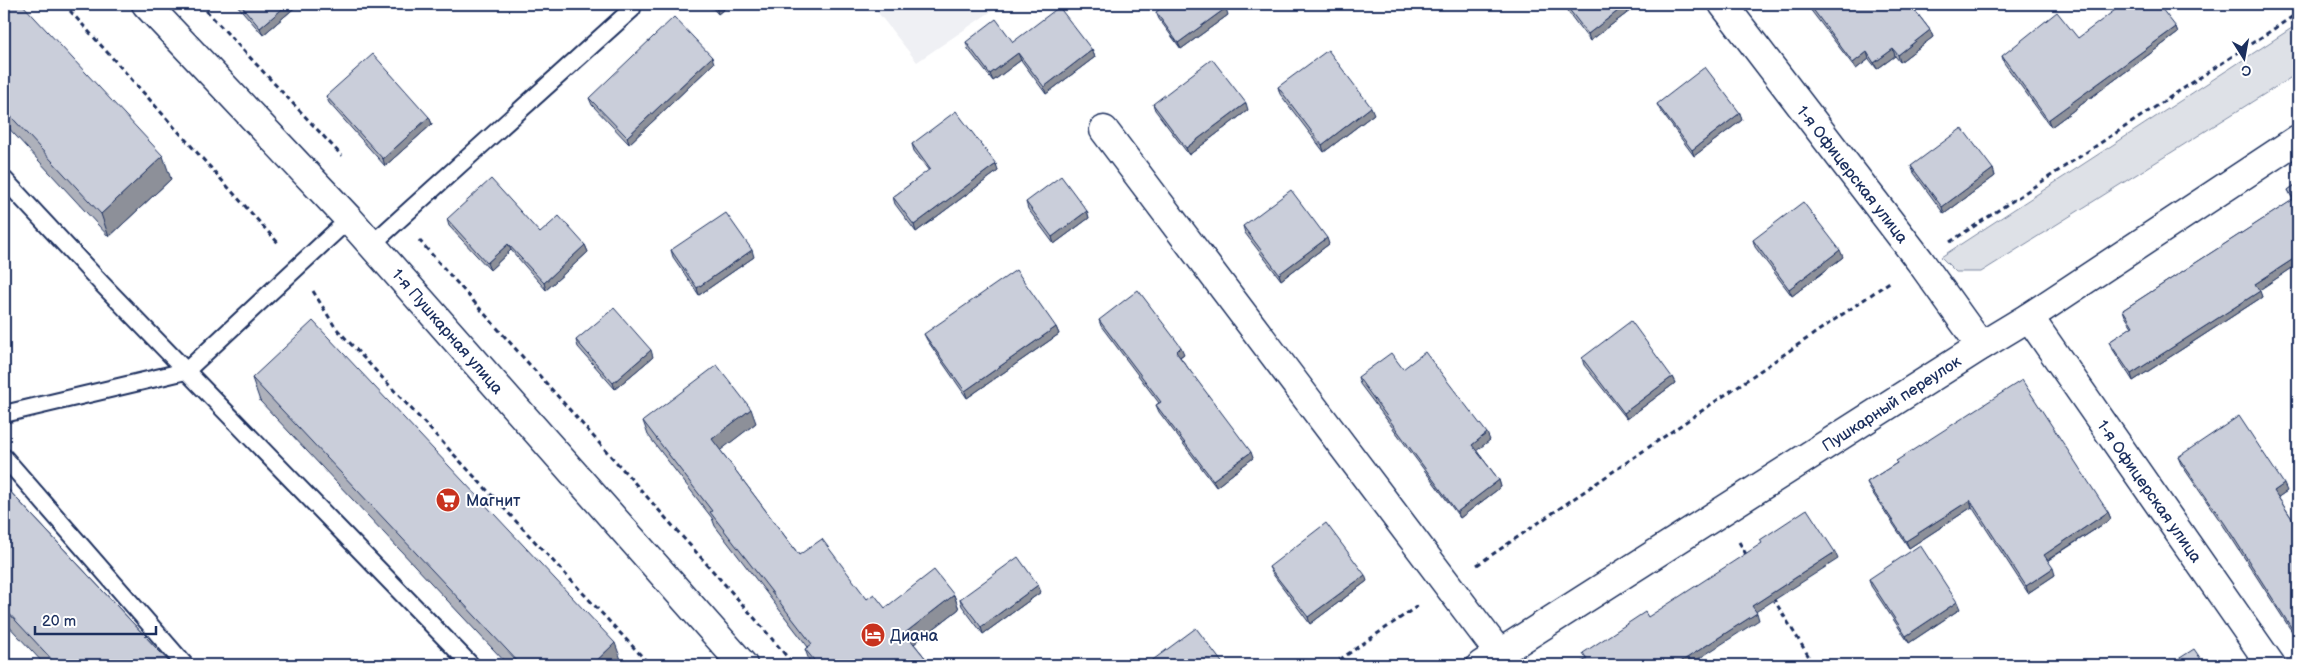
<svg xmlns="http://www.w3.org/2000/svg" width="2302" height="669" font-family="'Balsamiq Sans',sans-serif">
<rect width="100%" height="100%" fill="#fff"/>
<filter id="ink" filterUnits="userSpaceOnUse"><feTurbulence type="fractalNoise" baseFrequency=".02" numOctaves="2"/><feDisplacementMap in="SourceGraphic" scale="10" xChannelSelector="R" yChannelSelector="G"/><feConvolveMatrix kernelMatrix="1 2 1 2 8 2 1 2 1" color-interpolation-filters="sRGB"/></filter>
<g filter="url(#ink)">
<polygon fill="#eff0f4" points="871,4 1002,4 917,62"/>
<polygon fill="#dee1e7" stroke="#7c88a2" points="2298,24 2298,73 1981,272 1956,272 1941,257"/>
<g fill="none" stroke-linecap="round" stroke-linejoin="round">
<defs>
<g id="lane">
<polyline points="4,179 101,283 471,665"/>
<polyline points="371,245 632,9 628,4"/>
<polyline points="4,414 186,371 349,219"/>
<polyline points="4,457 185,665"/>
</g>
<g id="street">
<polyline points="1723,4 1920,261 1981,346"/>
<polyline points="1104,130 1499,653"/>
<polyline points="2029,317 2271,665"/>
<polyline points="1481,665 1981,346 2029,317 2298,139"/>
</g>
<polyline id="secondary" points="146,4 349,219 743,665"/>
</defs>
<use href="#lane" stroke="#1b2f5e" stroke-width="20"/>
<use href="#street" stroke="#1b2f5e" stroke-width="31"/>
<use href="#secondary" stroke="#1b2f5e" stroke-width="31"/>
<g stroke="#1b2f5e" stroke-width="3" stroke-dasharray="5 4" stroke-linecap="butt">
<polyline points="64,4 279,244"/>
<polyline points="200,4 342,156"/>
<polyline points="419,240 751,614 794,665"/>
<polyline points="1950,242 2298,13"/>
<polyline points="313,291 335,327 650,665"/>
<polyline points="1739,542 1747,556"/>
<polyline points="1477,565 1891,281"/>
<polyline points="1773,598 1814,665"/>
<polyline points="1332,665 1419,605"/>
</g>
<use href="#lane" stroke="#fff" stroke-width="16"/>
<use href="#street" stroke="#fff" stroke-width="28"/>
<use href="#secondary" stroke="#fff" stroke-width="28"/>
</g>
<g fill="#aeb1bb" stroke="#1b2f5e">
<polygon points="4,4 171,179 109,237 4,123"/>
<polygon points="236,4 299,4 263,35"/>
<polygon points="709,4 730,4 718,14"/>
<polygon points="1562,4 1639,4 1590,41"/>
<polygon points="1806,4 1910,4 1930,30 1933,37 1900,62 1895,56 1877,69 1869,59 1856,69"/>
<polygon points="1156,12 1228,15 1181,49 1159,19"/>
<polygon points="2176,27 2178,33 2051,127 2004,63 2002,56 2078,38"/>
<polygon points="966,42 1092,50 1095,57 1046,94 1021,60 993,81 968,49"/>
<polygon points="714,63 629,144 592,105 589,98"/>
<polygon points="1278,87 1374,114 1324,152 1280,94"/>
<polygon points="326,96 429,117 432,124 385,166 329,103"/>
<polygon points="1153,104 1248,110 1189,155 1155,110"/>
<polygon points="1657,104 1742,120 1694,156 1660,110"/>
<polygon points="912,144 996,164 998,171 916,232 895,204 893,197 929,171 914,151"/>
<polygon points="1911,166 1993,169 1995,176 1944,214 1914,173"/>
<polygon points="2298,183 2298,264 2259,290 2262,297 2133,381 2112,348 2109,342 2132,327 2125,316 2123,310 2293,200 2288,190"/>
<polygon points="1026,202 1087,211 1089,218 1054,244 1028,209"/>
<polygon points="447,219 540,233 585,245 588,252 546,290 511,250 490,270 449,226"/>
<polygon points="1243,226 1329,244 1281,280 1245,233"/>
<polygon points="1753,240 1843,257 1792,296 1755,247"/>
<polygon points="671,250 754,257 699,295 673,257"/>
<polygon points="1099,320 1184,354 1180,357 1253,458 1216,487 1159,412 1156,405 1159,403 1101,326"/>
<polygon points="1056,327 1059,334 967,398 927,340 924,334"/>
<polygon points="576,340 653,357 615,389 578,347"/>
<polygon points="1582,358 1672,377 1675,383 1627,419 1584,365"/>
<polygon points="1403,369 1490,440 1476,450 1499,480 1501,487 1460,518 1360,384 1358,377"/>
<polygon points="252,378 623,665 508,665 260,401"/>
<polygon points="643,421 756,423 720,450 799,555 867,599 885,608 954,595 959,609 914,644 931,665 812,665 810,663 805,649 808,647 715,526 712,518 648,435"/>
<polygon points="2178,457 2287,491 2278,497 2298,528 2298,641 2227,531 2181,464"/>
<polygon points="1896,461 2108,512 2111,519 2047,561 2055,575 2028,593 1972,507 1909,548 1870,489 1867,482 1897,463"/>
<polygon points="4,485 172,665 45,665 4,621"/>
<polygon points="1269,567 1367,581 1310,624 1272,573"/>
<polygon points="1869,579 1960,609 1909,643 1871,586"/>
<polygon points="1041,592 983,634 962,606 960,599"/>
</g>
<g fill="#8d9099" stroke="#1b2f5e">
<polygon points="288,4 299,4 263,35 260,28"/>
<polygon points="720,4 730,4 718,14 716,7"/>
<polygon points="1627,4 1639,4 1590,41 1588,34"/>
<polygon points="1226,8 1228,15 1181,49 1178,43"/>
<polygon points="2176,27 2178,33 2051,127 2048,120"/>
<polygon points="1930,30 1933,37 1900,62 1898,55"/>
<polygon points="1893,49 1895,56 1877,69 1874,63"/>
<polygon points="1092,50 1095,57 1046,94 1044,87"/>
<polygon points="1867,52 1869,59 1856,69 1853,63"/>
<polygon points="1018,53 1021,60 993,81 990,74"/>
<polygon points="712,57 714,63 629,144 627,137"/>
<polygon points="1246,103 1248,110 1189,155 1186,148"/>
<polygon points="1371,107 1374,114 1324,152 1322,145"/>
<polygon points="1740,113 1742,120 1694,156 1692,150"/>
<polygon points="429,117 432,124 385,166 383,159"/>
<polygon points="163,156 171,179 109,237 101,214"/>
<polygon points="996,164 998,171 916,232 914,225"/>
<polygon points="1993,169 1995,176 1944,214 1942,207"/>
<polygon points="1087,211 1089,218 1054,244 1052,237"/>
<polygon points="1327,238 1329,244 1281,280 1279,274"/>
<polygon points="508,244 511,250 490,270 487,263"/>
<polygon points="585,245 588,252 546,290 544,283"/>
<polygon points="752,250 754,257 699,295 697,288"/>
<polygon points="1840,250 1843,257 1792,296 1789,289"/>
<polygon points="2298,256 2298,264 2258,291 2255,284"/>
<polygon points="2260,291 2262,297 2133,381 2131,374"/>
<polygon points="1056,327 1059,334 967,398 965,391"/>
<polygon points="1181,347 1184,354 1178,358 1176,352"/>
<polygon points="651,350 653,357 615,389 613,383"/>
<polygon points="1672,377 1675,383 1627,419 1624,413"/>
<polygon points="751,409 756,423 717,453 712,439"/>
<polygon points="1487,433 1490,440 1475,452 1472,445"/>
<polygon points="1251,452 1253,458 1216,487 1213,480"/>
<polygon points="1499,480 1501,487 1460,518 1457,512"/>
<polygon points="2284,484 2287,491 2277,498 2274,491"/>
<polygon points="1970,500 1972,507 1909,548 1906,541"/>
<polygon points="2108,512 2111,519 2046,561 2044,555"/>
<polygon points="1835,552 1838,559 1754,613 1752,606"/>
<polygon points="2053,568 2055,575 2028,593 2026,586"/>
<polygon points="1365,575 1367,581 1310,624 1308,617"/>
<polygon points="1038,585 1041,592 983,634 981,627"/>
<polygon points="954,595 959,609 910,647 905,633"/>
<polygon points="1957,602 1960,609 1909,643 1906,636"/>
<polygon points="1757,613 1759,620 1689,665 1680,665 1679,663"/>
<polygon points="615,643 623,665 592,665"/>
</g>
<g fill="#caceda" stroke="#1b2f5e">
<polygon points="4,4 22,4 163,156 101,214 4,109"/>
<polygon points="240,4 288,4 260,28"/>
<polygon points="713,4 720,4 716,7"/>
<polygon points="1167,4 1223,4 1226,8 1178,43 1156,12"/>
<polygon points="1565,4 1627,4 1588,34"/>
<polygon points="1809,4 1910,4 1930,30 1898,55 1893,49 1874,63 1867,52 1853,63"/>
<polygon points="2123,4 2158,4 2176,27 2048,120 2002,56 2057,12 2078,38"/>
<polygon points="1059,7 1092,50 1044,87 1018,53 990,74 966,42 996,19 1013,42"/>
<polygon points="674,17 712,57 627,137 589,98"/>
<polygon points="1328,50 1371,107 1322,145 1278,87"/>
<polygon points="373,54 429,117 383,159 326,96"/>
<polygon points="1212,59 1246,103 1186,148 1153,104"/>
<polygon points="1705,67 1740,113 1692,150 1657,104"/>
<polygon points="956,111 996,164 914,225 893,197 930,169 912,144"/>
<polygon points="1962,128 1993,169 1942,207 1911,166"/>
<polygon points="1061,176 1087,211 1052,237 1026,202"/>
<polygon points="491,179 540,233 559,216 585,245 544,283 508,244 487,263 447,219"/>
<polygon points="2298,183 2298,256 2255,284 2260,291 2131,374 2109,342 2133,326 2123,310 2294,199 2288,190"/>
<polygon points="1291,190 1327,238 1279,274 1243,226"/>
<polygon points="1803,202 1840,250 1789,289 1753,240"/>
<polygon points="726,213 752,250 697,288 671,250"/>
<polygon points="1016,270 1056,327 965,391 924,334"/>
<polygon points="1138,290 1181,347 1176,352 1251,452 1213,480 1156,405 1161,402 1099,320"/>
<polygon points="614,308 651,350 613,383 576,340"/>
<polygon points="313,321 615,643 592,665 521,665 252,378"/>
<polygon points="1631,321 1672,377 1624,413 1582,358"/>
<polygon points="1425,352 1487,433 1472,445 1499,480 1457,512 1358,377 1391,353 1403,369"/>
<polygon points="717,365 751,409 712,439 799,555 822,539 867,599 874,594 885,608 934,570 954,595 905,633 931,665 818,665 805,649 812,644 710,512 712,511 643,421"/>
<polygon points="2022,380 2108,512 2044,555 2053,568 2026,586 1970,500 1906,541 1867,482 1897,463 1896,461"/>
<polygon points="2239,416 2284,484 2274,491 2298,528 2298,638 2225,524 2178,457"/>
<polygon points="4,485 172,665 57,665 4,608"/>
<polygon points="1807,509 1835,552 1752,606 1757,613 1679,663 1680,665 1577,665 1587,659 1583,653 1645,612 1648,617 1762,543 1760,540"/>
<polygon points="1326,523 1365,575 1308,617 1269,567"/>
<polygon points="1920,545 1957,602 1906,636 1869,579"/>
<polygon points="1018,557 1038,585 981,627 960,599"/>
<polygon points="1196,628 1224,665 1146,665"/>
<polygon points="2194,649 2205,665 2169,665"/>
</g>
</g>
<defs>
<symbol id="supermarket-disc" viewBox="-11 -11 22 22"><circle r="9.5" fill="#c8321e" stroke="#fff"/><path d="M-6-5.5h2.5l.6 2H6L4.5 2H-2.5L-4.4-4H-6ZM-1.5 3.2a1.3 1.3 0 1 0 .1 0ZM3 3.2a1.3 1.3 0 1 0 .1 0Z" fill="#fff"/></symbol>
<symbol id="hotel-disc" viewBox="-11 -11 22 22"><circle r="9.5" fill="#c8321e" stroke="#fff"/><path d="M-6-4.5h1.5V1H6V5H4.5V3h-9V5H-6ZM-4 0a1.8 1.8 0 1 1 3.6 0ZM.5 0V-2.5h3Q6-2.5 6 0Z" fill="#fff"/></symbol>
</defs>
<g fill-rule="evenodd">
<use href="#supermarket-disc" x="434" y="486" width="28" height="28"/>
<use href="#hotel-disc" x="859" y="621" width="28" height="28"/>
</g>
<g text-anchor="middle" stroke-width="4" stroke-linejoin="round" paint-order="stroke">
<g font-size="16" fill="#1b2f5e" stroke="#fff">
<text transform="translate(1853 174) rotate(52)" y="6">1-я Офицерская улица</text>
<text transform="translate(448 331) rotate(49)" y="6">1-я Пушкарная улица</text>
<text transform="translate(1891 403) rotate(-33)" y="6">Пушкарный переулок</text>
<text transform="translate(2150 491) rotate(55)" y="6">1-я Офицерская улица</text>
</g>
<g font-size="16" fill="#1b2f5e" stroke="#fff" text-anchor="start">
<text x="466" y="506">Магнит</text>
<text x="890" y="641">Диана</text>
</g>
</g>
<rect width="2302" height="669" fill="none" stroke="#fff" stroke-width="20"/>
<rect x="10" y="10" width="2282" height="649" fill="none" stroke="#1b2f5e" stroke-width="2" filter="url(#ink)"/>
<g transform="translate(2244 58) rotate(169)" stroke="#ffffff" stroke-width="4" paint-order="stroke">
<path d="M0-4L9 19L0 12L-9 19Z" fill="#1b2f5e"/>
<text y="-8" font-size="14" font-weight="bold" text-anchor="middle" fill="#1b2f5e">С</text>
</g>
<path d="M35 626v8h121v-8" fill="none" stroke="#1b2f5e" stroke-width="2.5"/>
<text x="42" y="626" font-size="15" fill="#1b2f5e" stroke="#ffffff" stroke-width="4" paint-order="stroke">20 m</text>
</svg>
